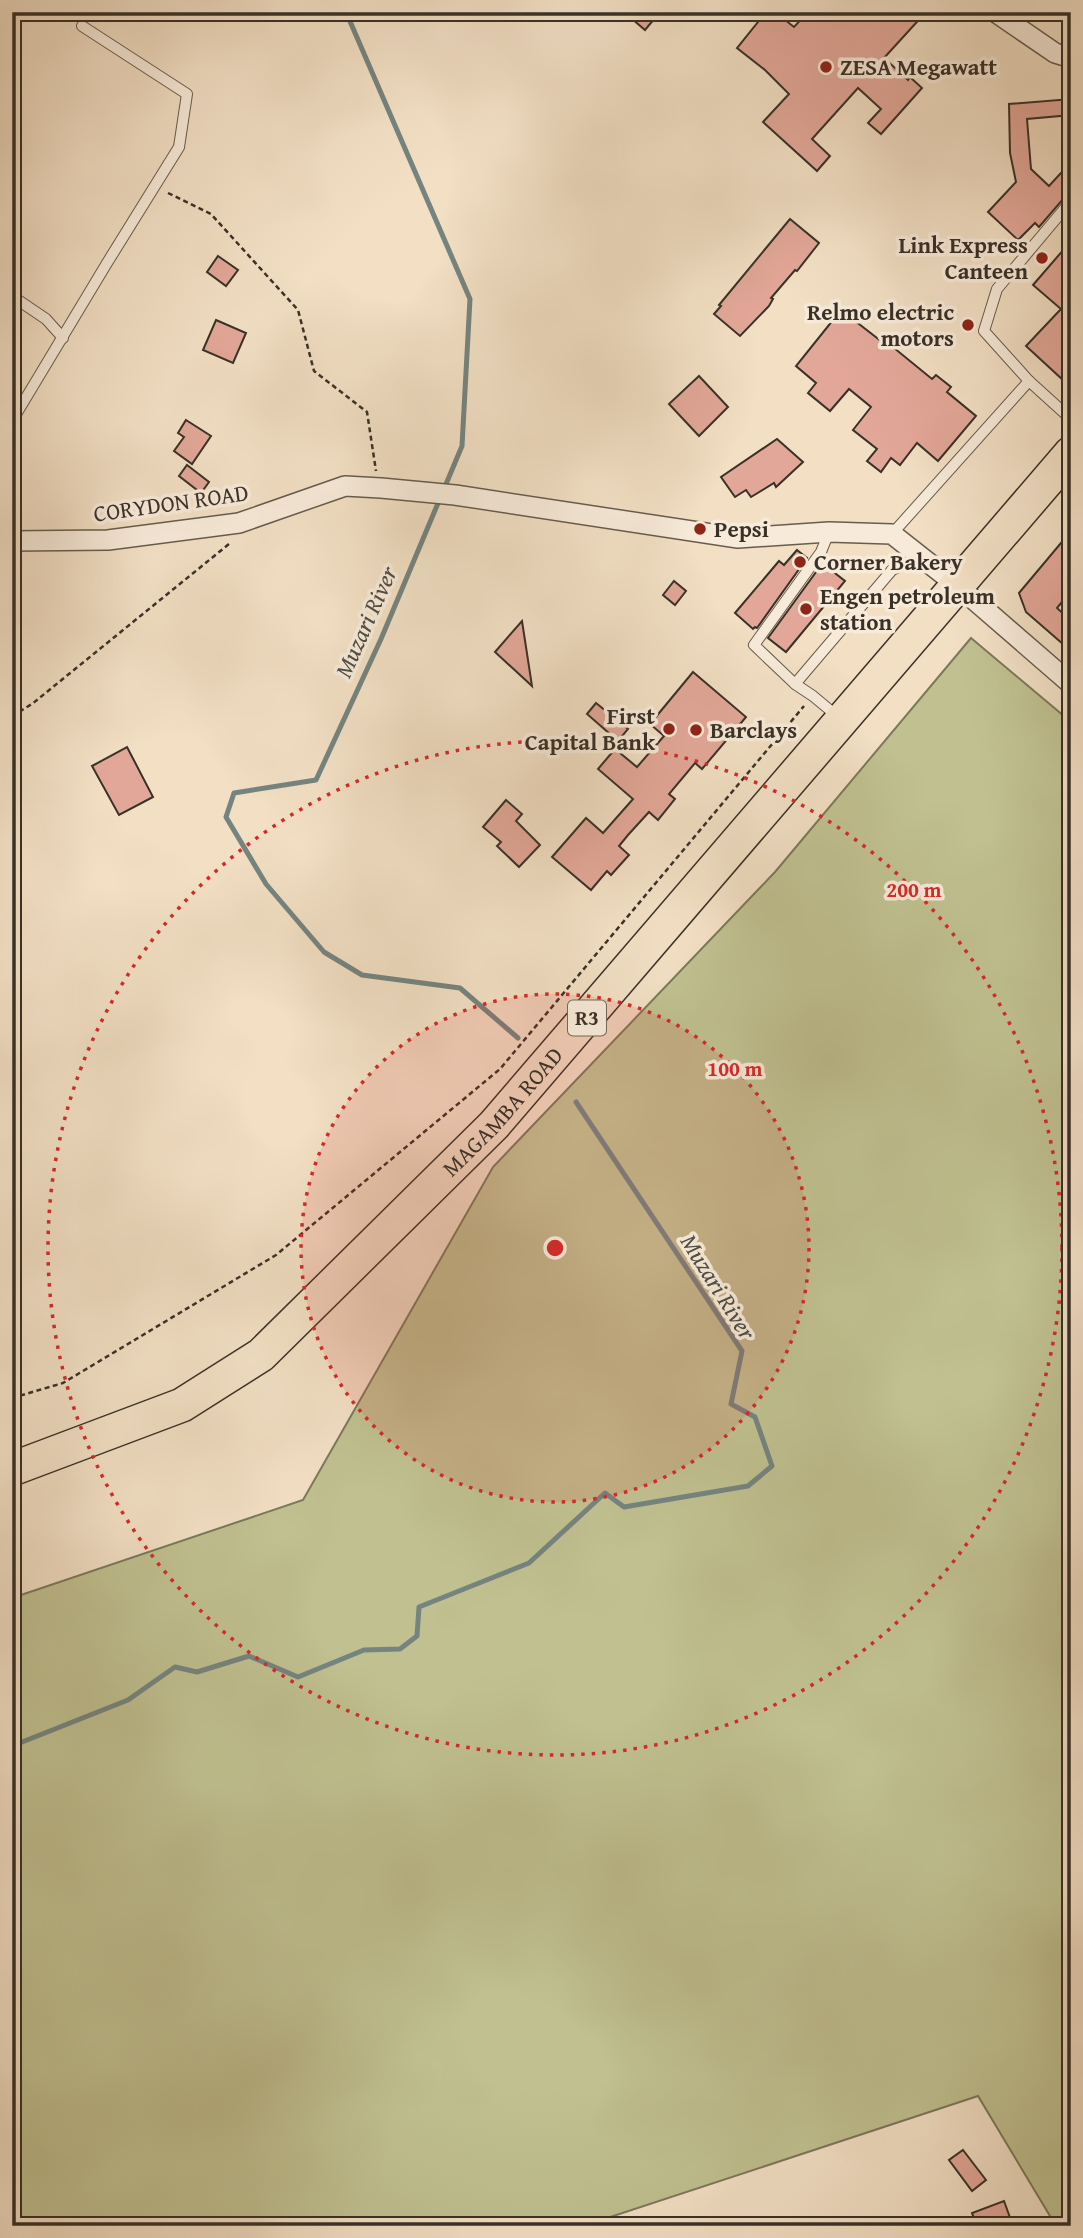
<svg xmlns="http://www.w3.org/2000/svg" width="1083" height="2238" font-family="'Gentium Book Plus',serif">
<rect width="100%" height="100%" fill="#f2dfc4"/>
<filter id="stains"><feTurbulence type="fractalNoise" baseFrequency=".00286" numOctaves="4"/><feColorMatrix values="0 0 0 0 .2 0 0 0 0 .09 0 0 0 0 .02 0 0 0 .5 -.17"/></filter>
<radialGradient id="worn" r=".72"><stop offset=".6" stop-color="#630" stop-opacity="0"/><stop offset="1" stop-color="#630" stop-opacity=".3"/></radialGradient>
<polygon fill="#c0c090" stroke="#7c785c" stroke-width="2" points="971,638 1071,722 1071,2226 1056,2226 978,2096 583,2226 12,2226 12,1598 303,1500 493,1167 775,872"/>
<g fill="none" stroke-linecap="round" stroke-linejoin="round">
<g stroke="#758480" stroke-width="5">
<polyline points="346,12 470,299 462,446 381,639 316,780 234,793 226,817 266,884 324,952 362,975 460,988 518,1038"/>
<polyline points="12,1746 128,1700 175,1667 197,1672 249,1656 298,1677 364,1650 400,1649 417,1636 419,1607 529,1563 605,1493 624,1507 748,1486 772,1466 755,1417 731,1404 742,1351 576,1102"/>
</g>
</g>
<g fill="#e2a798" stroke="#393127" stroke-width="2">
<polygon points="624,12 660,12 645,30"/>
<polygon points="766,12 775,12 794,27 808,12 926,12 884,58 908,80 910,77 922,88 881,134 868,123 881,109 858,88 812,139 830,156 817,171 763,122 789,94 765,70 737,48"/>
<polygon points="1071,99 1071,115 1027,119 1031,169 1049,186 1071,162 1071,190 1039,227 1035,223 1018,240 988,212 1016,182 1010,153 1009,104"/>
<polygon points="790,219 819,243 797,271 795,270 771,298 773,299 769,306 740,336 714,314 721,306 719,305"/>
<polygon points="1071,241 1071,372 1063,380 1026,346 1061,309 1033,285"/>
<polygon points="218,256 238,270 226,286 207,272"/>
<polygon points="841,310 886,345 888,343 932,379 936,375 951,387 947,392 976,416 938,461 917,443 900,465 891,458 881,472 867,461 877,449 853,430 871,407 849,389 830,411 808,393 816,383 796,366"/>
<polygon points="216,320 246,333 233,363 203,350"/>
<polygon points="699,376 728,407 699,436 669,404"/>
<polygon points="186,420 211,436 192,464 174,451 184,437 178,433"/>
<polygon points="777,439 803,462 776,487 774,483 751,497 746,490 735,497 721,477"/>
<polygon points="187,465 209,482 201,493 179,476"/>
<polygon points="1071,531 1071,591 1057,608 1071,621 1071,651 1026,612 1019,593"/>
<polygon points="797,550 807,558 757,628 755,627 753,629 735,613 779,561 784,565"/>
<polygon points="827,567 845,581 786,652 768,638 819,568 823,572"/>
<polygon points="674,581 686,591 675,605 663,595"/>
<polygon points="522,621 532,686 495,652"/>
<polygon points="693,672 746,717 702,769 695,763 669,794 675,799 658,820 649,812 628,835 619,846 629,855 611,875 607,871 591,890 552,857 586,818 603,833 633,799 598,769 615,749 637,767 664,736 650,724"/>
<polygon points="596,703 628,729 618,741 587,714"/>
<polygon points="127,747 153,797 119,815 92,766"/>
<polygon points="506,800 522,814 516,821 540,845 519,867 497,846 501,842 483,827"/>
<polygon points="963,2150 986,2180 972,2191 949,2160"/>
<polygon points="1004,2201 1013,2226 977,2226 972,2213"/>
</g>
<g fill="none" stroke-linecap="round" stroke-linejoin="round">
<defs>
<g id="service">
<polyline points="1071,201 997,289 984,331 1029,381 1071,419"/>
<polyline points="12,296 46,319 63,338"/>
<polyline points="12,421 107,263 179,147 187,94 82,26"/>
<polyline points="892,534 1029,381"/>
<polyline points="795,684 754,645 821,552 829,532"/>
<polyline points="837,716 813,696 795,684 892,570 920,557"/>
</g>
<g id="minor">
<polyline points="995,12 1055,53 1071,58"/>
<polyline points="12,541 108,540 239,523 345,486 381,488 455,495 738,538 829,532 892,534 958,586 1071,684"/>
</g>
<g id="trunk">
<path id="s1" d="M12,1469L182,1405L261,1355L494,1125L1071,453"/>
</g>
</defs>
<use href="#service" stroke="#675c4e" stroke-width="12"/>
<use href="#minor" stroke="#675c4e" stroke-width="22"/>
<use href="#trunk" stroke="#393127" stroke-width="36"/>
<g stroke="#393127" stroke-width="2.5" stroke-dasharray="5 3.5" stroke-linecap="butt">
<polyline points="168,193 211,214 298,310 314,371 367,412 376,471"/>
<polyline points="12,716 32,704 229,544"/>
<polyline points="12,1398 63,1383 276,1255 500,1069 804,706"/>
</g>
<use href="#service" stroke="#f7ead9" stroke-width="10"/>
<use href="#minor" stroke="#f7ead9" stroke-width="19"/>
<use href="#trunk" stroke="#f2dfc4" stroke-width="33"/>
</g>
<circle cx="555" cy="1248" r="254" fill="#d62828" fill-opacity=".12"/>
<g fill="none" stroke="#d62828" stroke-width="3.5" stroke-dasharray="3.5 7">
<circle cx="555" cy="1248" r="254"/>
<circle cx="555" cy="1248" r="507"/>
</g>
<g fill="#8f2418" stroke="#f7ead9" stroke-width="2.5">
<circle cx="826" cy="67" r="7"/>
<circle cx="1042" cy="258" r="7"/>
<circle cx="968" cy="325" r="7"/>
<circle cx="700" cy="529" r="7"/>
<circle cx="800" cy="562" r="7"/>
<circle cx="806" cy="609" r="7"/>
<circle cx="669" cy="729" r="7"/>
<circle cx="696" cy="730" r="7"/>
</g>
<g text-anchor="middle" stroke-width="7" stroke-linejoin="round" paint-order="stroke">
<rect fill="#f7ead9" stroke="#72685c" stroke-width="2" x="568" y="1000.5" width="38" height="35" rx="5"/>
<g font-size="21" font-weight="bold" fill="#393127">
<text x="587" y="1025">R3</text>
</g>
<g font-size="23" font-weight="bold" fill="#393127" stroke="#f7ead9" text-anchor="start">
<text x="840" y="75">ZESA Megawatt</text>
<text x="1028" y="253" text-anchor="end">Link Express<tspan x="1028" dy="26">Canteen</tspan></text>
<text x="954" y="320" text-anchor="end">Relmo electric<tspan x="954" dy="26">motors</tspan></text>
<text x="714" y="537">Pepsi</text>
<text x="814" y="570">Corner Bakery</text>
<text x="820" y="604">Engen petroleum<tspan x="820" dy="26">station</tspan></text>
<text x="655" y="724" text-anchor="end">First<tspan x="655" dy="26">Capital Bank</tspan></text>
<text x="710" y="738">Barclays</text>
</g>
<g font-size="23" fill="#393127" stroke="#f7ead9">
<text transform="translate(171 503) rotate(-8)" y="8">CORYDON ROAD</text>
<text dy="8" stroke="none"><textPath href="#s1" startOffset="618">MAGAMBA ROAD</textPath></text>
</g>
<g font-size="24" font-style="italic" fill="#4d4d45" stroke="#f7ead9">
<text transform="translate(366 622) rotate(-66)" y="8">Muzari River</text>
<text transform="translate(718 1287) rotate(58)" y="8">Muzari River</text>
</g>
</g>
<circle cx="555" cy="1248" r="10" fill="#d62828" stroke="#f7ead9" stroke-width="3.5"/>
<g font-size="21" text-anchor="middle" font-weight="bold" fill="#d62828" stroke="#f7ead9" stroke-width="7" stroke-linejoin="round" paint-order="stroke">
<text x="914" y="897">200 m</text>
<text x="735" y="1076">100 m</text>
</g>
<rect width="1083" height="2238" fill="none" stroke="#f2dfc4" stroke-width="42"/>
<rect x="14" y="14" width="1055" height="2210" fill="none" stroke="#393127" stroke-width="3.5"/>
<rect x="21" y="21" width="1041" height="2196" fill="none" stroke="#393127" stroke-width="2"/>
<rect width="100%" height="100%" filter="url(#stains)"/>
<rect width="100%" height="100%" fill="url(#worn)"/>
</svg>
